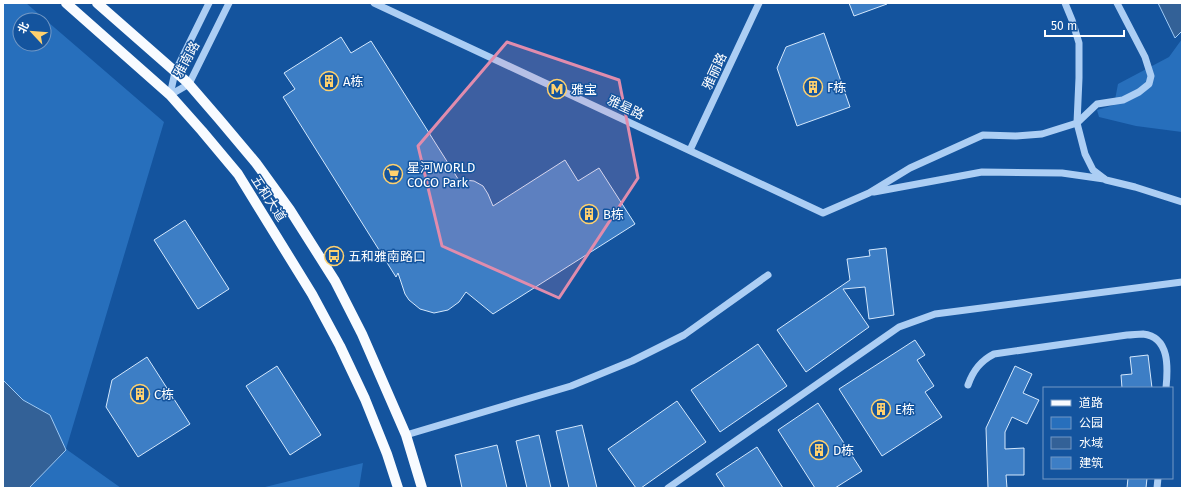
<svg xmlns="http://www.w3.org/2000/svg" width="1185" height="491" font-family="'Fira Sans','Noto Sans SC',sans-serif">
<rect width="100%" height="100%" fill="#14549e"/>
<g fill="#276fbc" fill-rule="evenodd">
<path d="M3,3H26L164,122L66,449L121,488H29L66,450L50,415L23,400L3,380ZM20,20H44V44H20Z"/>
<polygon points="1182,39 1182,132 1136,126 1099,117 1097,110 1114,105 1118,84 1169,57"/>
<polygon points="363,463 359,488 261,488"/>
</g>
<g fill="#336197" stroke="#9ecaf6">
<polygon points="1158,3 1182,3 1182,31 1175,38"/>
<polygon points="3,380 23,400 50,415 66,450 29,488 3,488"/>
</g>
<g fill="#3d7ec5" stroke="#d4e8fd">
<polygon points="849,3 887,3 887,4 854,16"/>
<polygon points="824,33 850,107 797,126 777,68 786,47"/>
<polygon points="341,37 351,53 371,41 460,182 464,180 474,181 483,186 488,194 493,206 565,160 578,181 599,168 635,224 493,314 466,292 459,302 448,310 434,313 420,309 409,300 405,294 398,273 396,277 283,97 295,89 284,73"/>
<polygon points="185,220 229,289 198,309 154,240"/>
<polygon points="886,248 894,315 869,319 865,287 843,289 869,327 806,372 777,330 850,280 847,259 870,256 869,250"/>
<polygon points="915,340 925,355 917,360 934,386 925,392 942,417 882,456 839,389"/>
<polygon points="758,344 787,386 720,432 691,390"/>
<polygon points="1148,355 1152,388 1122,388 1121,375 1132,374 1130,357"/>
<polygon points="147,357 190,424 138,457 106,407 112,380"/>
<polygon points="277,366 321,435 290,455 246,386"/>
<polygon points="1015,366 1032,374 1023,393 1039,400 1027,424 1012,417 1005,432 1005,449 1024,448 1024,475 1006,475 1007,488 988,488 986,428"/>
<polygon points="677,401 706,442 641,488 636,488 608,449"/>
<polygon points="818,403 862,471 835,488 815,488 778,430"/>
<polygon points="582,425 597,488 569,488 556,431"/>
<polygon points="539,435 551,488 527,488 516,441"/>
<polygon points="497,445 507,488 462,488 455,455"/>
<polygon points="757,447 783,488 725,488 716,474"/>
<polygon points="1128,478 1147,478 1146,488 1127,488"/>
</g>
<g fill="none" stroke-linecap="round" stroke-linejoin="round">
<g stroke="#accef4" stroke-width="7">
<polyline points="374,3 823,213 869,193 910,168 983,135 1016,136 1042,134 1077,123 1085,154 1093,170 1106,180 1135,187 1182,202"/>
<polyline points="1065,3 1072,20 1079,43 1079,78 1077,123"/>
<polyline points="170,95 189,84 229,3"/>
<polyline points="170,95 175,72 209,3"/>
<polyline points="1077,123 1097,104 1123,100 1139,92 1149,84 1151,76 1145,57 1117,3"/>
<polyline points="690,150 759,3"/>
<polyline points="874,192 982,172 1062,173 1104,179"/>
<path d="M968,385C973,371 980,361 994,354L1127,335C1132,335 1138,334 1143,334C1170,337 1168,368 1166,388"/>
<polyline points="406,435 571,386 632,361 684,335 768,275"/>
<polyline points="668,488 899,327 935,314 1182,282"/>
<polyline points="1157,488 1158,478"/>
</g>
<g stroke="#f8fbff" stroke-width="10">
<polyline points="66,3 170,95 202,131 238,174 312,294 340,346 365,399 387,454 398,488"/>
<polyline points="97,3 187,82 219,119 256,163 290,210 335,281 362,334 406,435 422,488"/>
</g>
</g>
<path fill="#e08cad" fill-opacity="0.2" stroke="#e08cad" stroke-width="3" stroke-linejoin="round" d="M507,42L619,80L638,178L559,298L442,246L418,146Z"/>
<defs>
<symbol id="building-ring" viewBox="-11 -11 22 22"><circle r="9.5" fill="#14549e" stroke="#ffd16e" stroke-width="1.5"/><path d="M-4-6H4V6H1V3H-1V6H-4ZM-2.5-4.3h1.7v1.8h-1.7ZM.8-4.3h1.7v1.8H.8ZM-2.5-1h1.7V.8h-1.7ZM.8-1h1.7V.8H.8Z" fill="#ffd16e"/></symbol>
<symbol id="metro-ring" viewBox="-11 -11 22 22"><circle r="9.5" fill="#14549e" stroke="#ffd16e" stroke-width="1.5"/><path d="M-5.5 5V-5H-3L0 0L3-5H5.5V5H3V-.5L0 4L-3-.5V5Z" fill="#ffd16e"/></symbol>
<symbol id="supermarket-ring" viewBox="-11 -11 22 22"><circle r="9.5" fill="#14549e" stroke="#ffd16e" stroke-width="1.5"/><path d="M-6-5.5h2.5l.6 2H6L4.5 2H-2.5L-4.4-4H-6ZM-1.5 3.2a1.3 1.3 0 1 0 .1 0ZM3 3.2a1.3 1.3 0 1 0 .1 0Z" fill="#ffd16e"/></symbol>
<symbol id="bus-ring" viewBox="-11 -11 22 22"><circle r="9.5" fill="#14549e" stroke="#ffd16e" stroke-width="1.5"/><path d="M-5-6H5V4H4V6H2V4H-2V6H-4V4H-5ZM-3.5-4V0h7V-4ZM-3.5 1.2v1.5H-2V1.2ZM2 1.2v1.5H3.5V1.2Z" fill="#ffd16e"/></symbol>
</defs>
<g fill-rule="evenodd">
<use href="#building-ring" x="318" y="70" width="22" height="22"/>
<use href="#building-ring" x="802" y="76" width="22" height="22"/>
<use href="#metro-ring" x="546" y="78" width="22" height="22"/>
<use href="#supermarket-ring" x="382" y="163" width="22" height="22"/>
<use href="#building-ring" x="578" y="203" width="22" height="22"/>
<use href="#bus-ring" x="323" y="245" width="22" height="22"/>
<use href="#building-ring" x="129" y="383" width="22" height="22"/>
<use href="#building-ring" x="870" y="398" width="22" height="22"/>
<use href="#building-ring" x="808" y="439" width="22" height="22"/>
</g>
<g text-anchor="middle" stroke-width="3" stroke-linejoin="round" paint-order="stroke">
<g font-size="13" fill="#fff" stroke="#14549e">
<text transform="translate(186 59) rotate(-61)" y="5">雅南路</text>
<text transform="translate(714 71) rotate(-65)" y="5">雅丽路</text>
<text transform="translate(626 107) rotate(25)" y="5">雅星路</text>
<text transform="translate(269 198) rotate(57)" y="5">五和大道</text>
</g>
<g font-size="13" fill="#fff" stroke="#14549e" text-anchor="start">
<text x="343" y="86">A栋</text>
<text x="827" y="92">F栋</text>
<text x="571" y="94">雅宝</text>
<text x="407" y="172">星河WORLD<tspan x="407" dy="15">COCO Park</tspan></text>
<text x="603" y="219">B栋</text>
<text x="348" y="261">五和雅南路口</text>
<text x="154" y="399">C栋</text>
<text x="895" y="414">E栋</text>
<text x="833" y="455">D栋</text>
</g>
</g>
<rect width="1185" height="491" fill="none" stroke="#ffffff" stroke-width="8"/>
<rect x="1043" y="387" width="130" height="92" fill="#14549e" stroke="#7298c5"/>
<rect x="1051" y="400" width="20" height="6" fill="#f8fbff" stroke="#7298c5"/>
<text x="1079" y="407" font-size="12" fill="#ffffff">道路</text>
<rect x="1051" y="417" width="20" height="12" fill="#276fbc" stroke="#7298c5"/>
<text x="1079" y="427" font-size="12" fill="#ffffff">公园</text>
<rect x="1051" y="437" width="20" height="12" fill="#336197" stroke="#7298c5"/>
<text x="1079" y="447" font-size="12" fill="#ffffff">水域</text>
<rect x="1051" y="457" width="20" height="12" fill="#3d7ec5" stroke="#7298c5"/>
<text x="1079" y="467" font-size="12" fill="#ffffff">建筑</text>
<g transform="translate(32 32) rotate(296)"><circle r="19" fill="#14549e" stroke="#7298c5"/>
<path d="M0-3L7 15L0 10L-7 15Z" fill="#ffd16e"/>
<text y="-6" font-size="11" font-weight="bold" text-anchor="middle" fill="#ffffff">北</text>
</g>
<path d="M1045 30v6h79v-6" fill="none" stroke="#ffffff" stroke-width="2"/>
<text x="1051" y="30" font-size="12" fill="#ffffff" stroke="#14549e" stroke-width="3" paint-order="stroke">50 m</text>
</svg>
